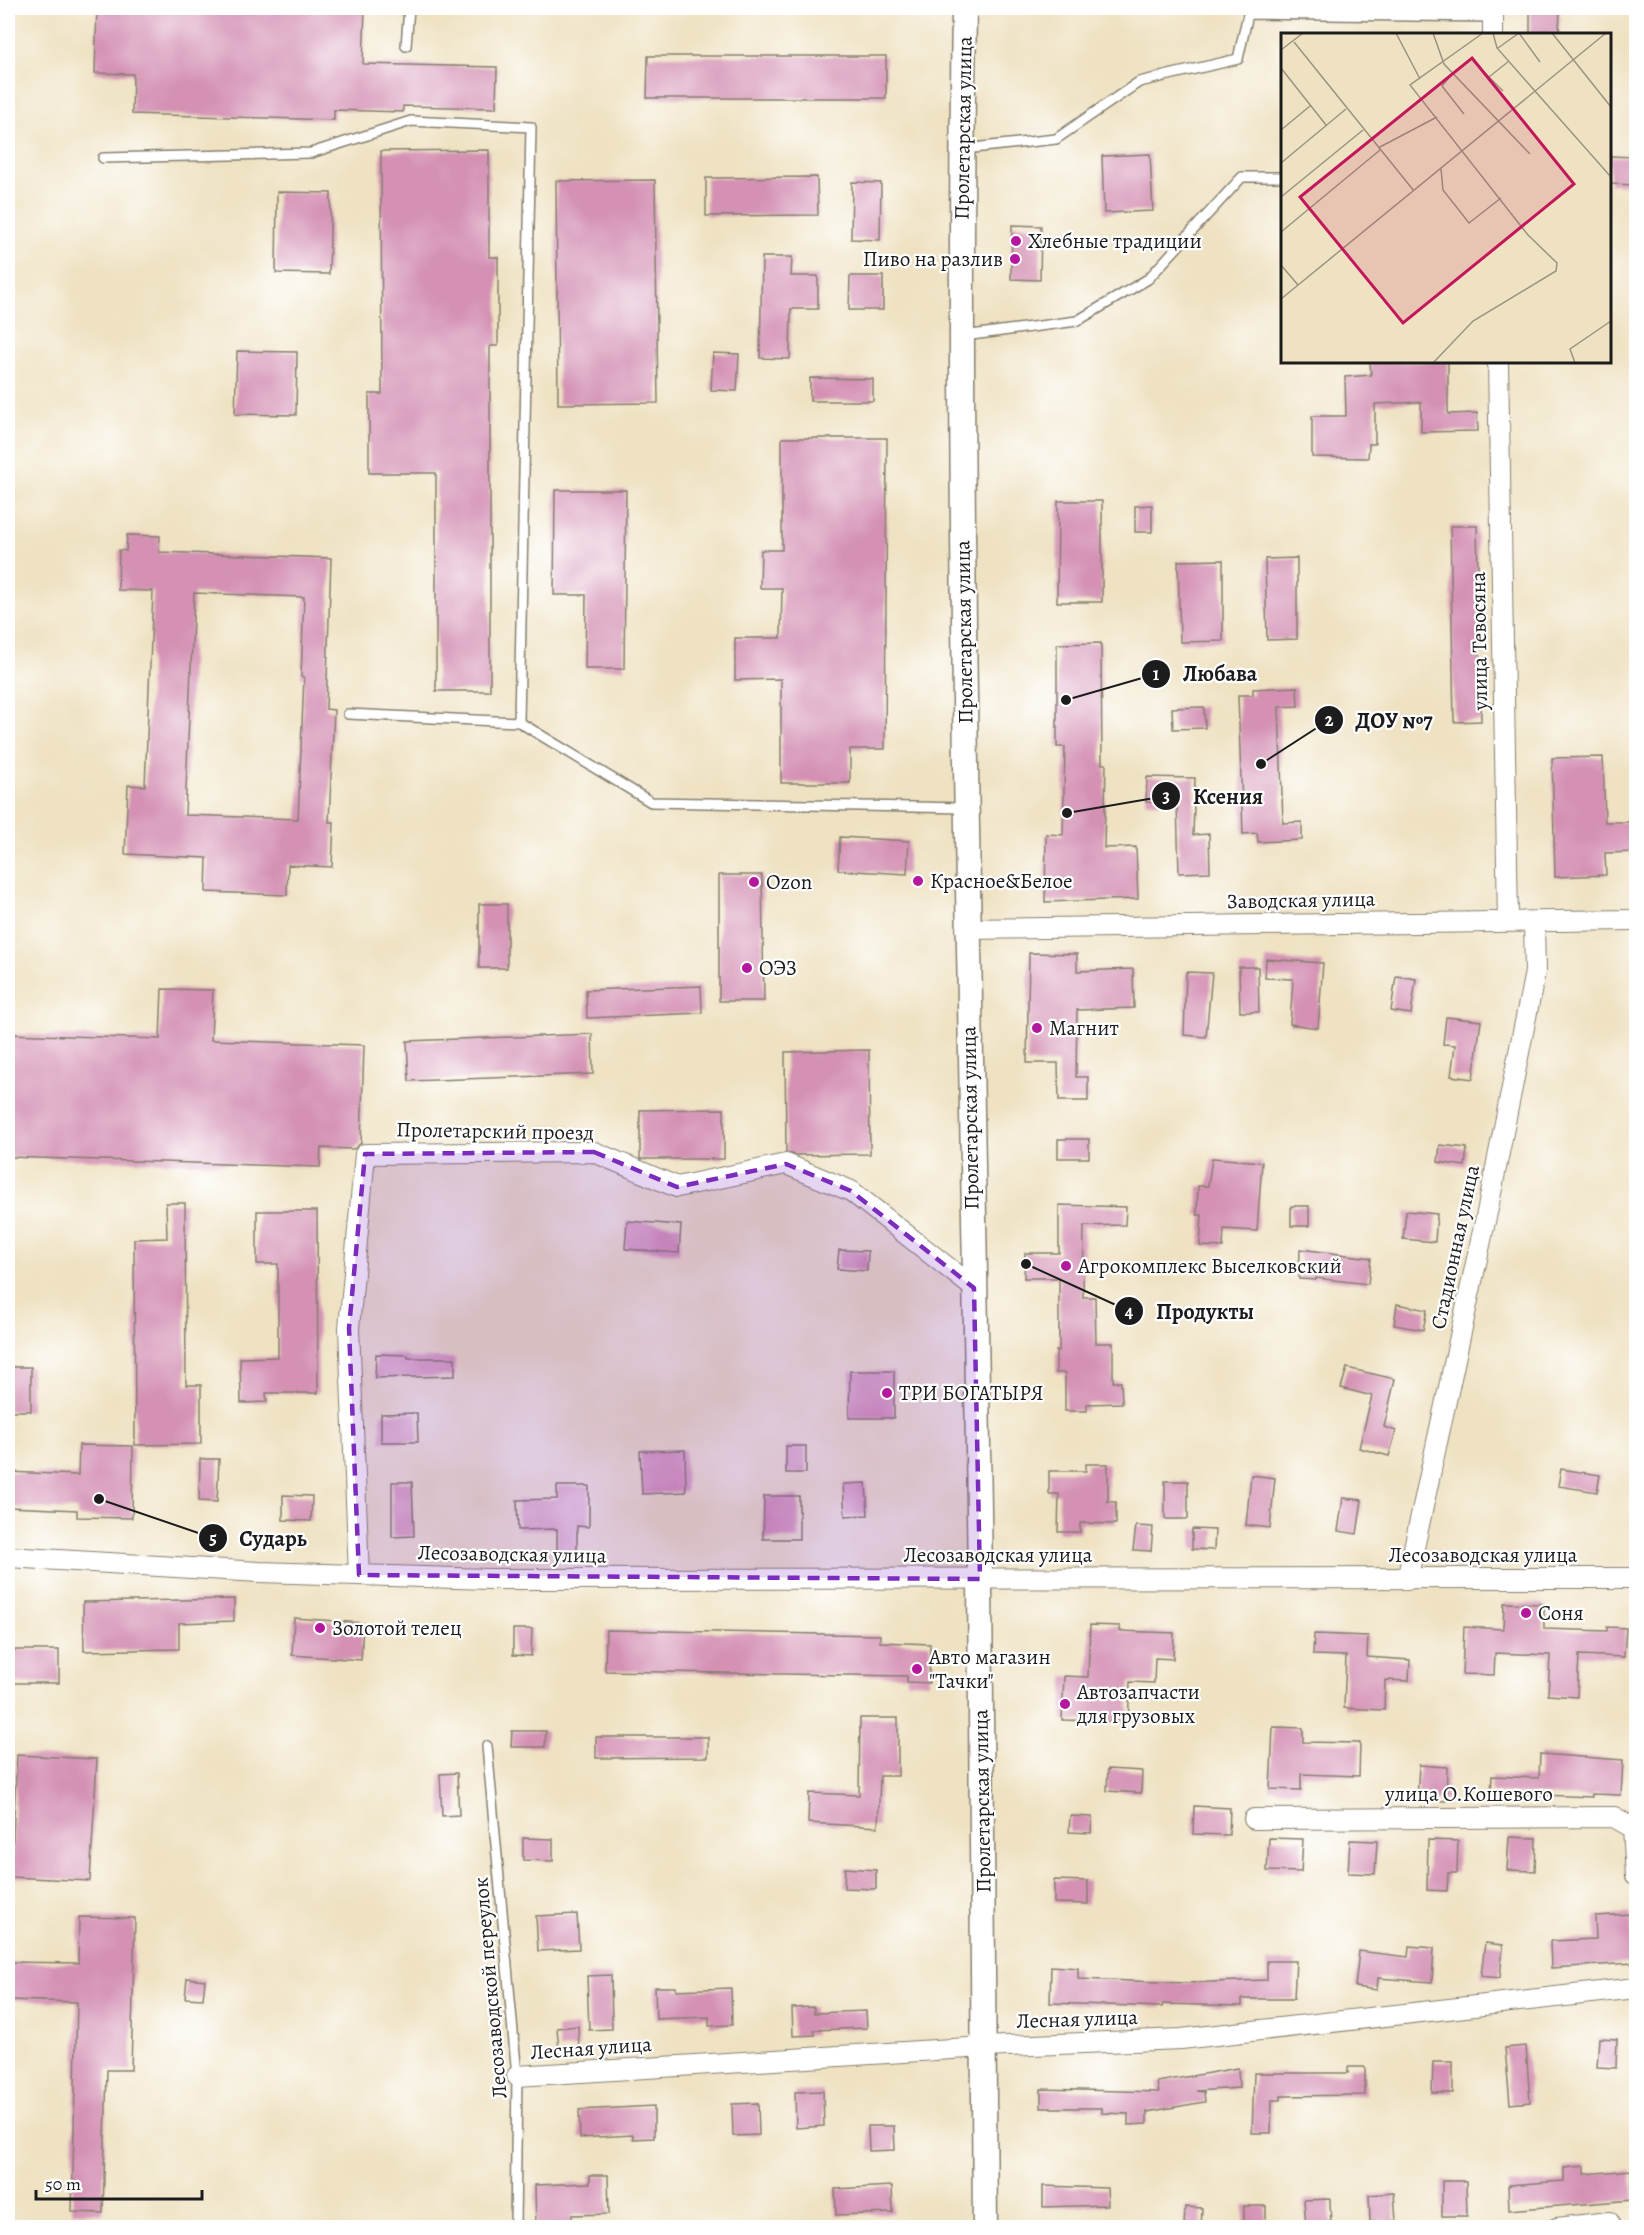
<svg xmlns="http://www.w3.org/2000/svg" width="1644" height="2235" font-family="Alegreya,serif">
<rect width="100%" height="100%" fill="#fff"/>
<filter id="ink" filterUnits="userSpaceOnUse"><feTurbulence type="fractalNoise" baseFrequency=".0167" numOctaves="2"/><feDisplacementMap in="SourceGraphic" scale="12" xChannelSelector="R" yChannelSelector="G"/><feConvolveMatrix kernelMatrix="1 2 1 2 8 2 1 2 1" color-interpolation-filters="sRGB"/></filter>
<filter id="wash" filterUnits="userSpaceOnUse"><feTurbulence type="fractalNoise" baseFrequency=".008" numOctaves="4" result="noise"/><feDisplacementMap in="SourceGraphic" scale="24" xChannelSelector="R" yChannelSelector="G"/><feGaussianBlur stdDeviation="1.35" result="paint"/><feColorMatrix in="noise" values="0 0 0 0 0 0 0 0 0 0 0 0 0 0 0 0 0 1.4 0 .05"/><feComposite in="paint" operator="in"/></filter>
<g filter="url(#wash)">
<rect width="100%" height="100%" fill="#efe2c2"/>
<g id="blocks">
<g fill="#d491b4" fill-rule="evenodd">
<polygon points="97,8 365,8 363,64 497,67 496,108 403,106 403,112 334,110 334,120 132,114 133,74 95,73"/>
<polygon points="1530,8 1560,8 1559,34 1530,34"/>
<polygon points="648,56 886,56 886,98 647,98"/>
<polygon points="489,150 489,257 498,257 498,346 490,346 490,691 436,691 436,473 369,473 369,394 382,394 381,151"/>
<polygon points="1150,154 1153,211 1104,213 1102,156"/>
<polygon points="1610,156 1636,157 1636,185 1610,184"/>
<polygon points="817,177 818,215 706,216 706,178"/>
<polygon points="655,180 658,403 558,404 556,181"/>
<polygon points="852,182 881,183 880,240 851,239"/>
<polygon points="277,192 331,193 329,274 276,273"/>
<polygon points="1012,225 1041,226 1040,280 1011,279"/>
<polygon points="762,257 792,257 791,276 818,276 818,309 791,309 790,359 760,358"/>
<polygon points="850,276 883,276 883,310 849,310"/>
<polygon points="237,351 297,352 296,415 235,414"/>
<polygon points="713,353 739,354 737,391 711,390"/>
<polygon points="1370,362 1448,362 1448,414 1477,413 1478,431 1421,432 1421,402 1375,404 1375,444 1369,444 1368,458 1312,457 1312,416 1346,416 1345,377 1371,375"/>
<polygon points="810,378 873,379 873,401 810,401"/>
<polygon points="782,438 887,438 885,749 850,749 850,783 781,783 781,679 735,680 735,638 781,638 782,588 760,588 761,550 782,550"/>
<polygon points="555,490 626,490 624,669 585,669 586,595 554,595"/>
<polygon points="1058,501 1102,501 1102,602 1057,602"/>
<polygon points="1152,505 1152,532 1135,532 1135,506"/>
<polygon points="1450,526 1477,526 1481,721 1454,722"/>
<path d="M127,535L160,536L159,552L331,558L326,709L334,710L329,822H334L332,867L288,865L287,895L206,892L207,858L125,854L128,785L145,786L153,591L118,590L119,550L126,551ZM194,593L304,597L301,677H304L298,819L185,815Z"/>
<polygon points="1297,558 1297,639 1267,640 1265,559"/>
<polygon points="1223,560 1223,641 1180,642 1178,561"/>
<polygon points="1101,643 1102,764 1106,764 1104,848 1136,847 1138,899 1045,902 1046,834 1063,835 1065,747 1057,747 1057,644"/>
<polygon points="1297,687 1298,706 1279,707 1283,823 1302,822 1302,840 1258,842 1257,833 1243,834 1238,695 1253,695 1253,689"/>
<polygon points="1204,707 1205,728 1173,729 1172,708"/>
<polygon points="1603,757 1605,822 1636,822 1636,852 1605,853 1606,875 1555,877 1552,758"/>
<polygon points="1147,777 1195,778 1193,835 1209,834 1210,872 1179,873 1177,803 1146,802"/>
<polygon points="840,837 909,841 907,874 838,870"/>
<polygon points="719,875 762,875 764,1001 719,1001"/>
<rect x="479" y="904" width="28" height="64"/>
<polygon points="1029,953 1077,954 1077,971 1133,969 1134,1008 1077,1010 1076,1077 1088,1077 1088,1101 1059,1101 1058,1063 1027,1063"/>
<polygon points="1266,959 1323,963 1318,1028 1290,1024 1293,979 1265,978"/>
<polygon points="1239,967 1258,967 1259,1012 1240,1012"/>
<polygon points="1186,972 1212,973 1206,1037 1184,1035"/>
<polygon points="1396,976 1416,979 1411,1014 1391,1011"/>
<polygon points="701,986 702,1013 587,1018 586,990"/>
<polygon points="162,989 213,990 211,1040 364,1045 361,1143 354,1149 321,1148 320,1167 8,1157 8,1034 160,1039"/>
<polygon points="1446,1017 1481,1021 1473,1079 1451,1076 1455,1045 1443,1044"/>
<polygon points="592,1034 593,1074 409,1081 407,1041"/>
<polygon points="869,1050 870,1154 795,1155 786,1152 785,1052"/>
<polygon points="724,1109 724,1159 640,1159 640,1110"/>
<rect x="1058" y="1139" width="31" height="19"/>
<polygon points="1440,1145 1467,1148 1465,1166 1438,1162"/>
<polygon points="1212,1158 1262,1162 1257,1231 1224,1229 1223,1247 1200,1246 1202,1215 1197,1215 1198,1186 1208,1186"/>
<polygon points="166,1203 185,1203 186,1385 201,1385 201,1444 135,1445 134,1239 167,1238"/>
<polygon points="1059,1205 1126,1207 1125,1225 1084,1226 1083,1297 1095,1297 1096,1343 1113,1343 1113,1382 1121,1382 1122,1403 1087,1404 1087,1411 1065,1411 1065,1373 1056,1373 1056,1351 1059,1351 1059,1278 1024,1278 1025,1253 1059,1253"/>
<rect x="1291" y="1206" width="18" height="20"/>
<polygon points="257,1211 317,1211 318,1393 266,1393 267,1402 241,1403 240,1358 278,1357 278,1264 257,1264"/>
<polygon points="1406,1211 1437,1214 1435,1242 1403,1239"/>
<polygon points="627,1221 681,1225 679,1253 625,1249"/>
<polygon points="1300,1249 1371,1258 1368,1284 1316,1278 1316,1280 1299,1279"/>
<polygon points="839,1250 868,1251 867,1271 837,1269"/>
<polygon points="1397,1304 1427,1310 1423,1330 1394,1325"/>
<polygon points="376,1354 408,1355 408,1358 455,1358 455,1376 375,1378"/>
<rect x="8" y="1367" width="23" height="44"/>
<polygon points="1347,1368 1395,1379 1384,1427 1396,1431 1389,1456 1359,1448 1372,1396 1341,1388"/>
<polygon points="850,1371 894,1371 894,1418 849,1418"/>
<polygon points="417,1413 418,1442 381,1442 381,1414"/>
<polygon points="79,1445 133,1446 132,1518 77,1517 77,1510 8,1507 8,1472 78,1475"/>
<rect x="786" y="1446" width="20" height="27"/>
<polygon points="685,1450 686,1492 642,1494 640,1451"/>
<polygon points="200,1459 219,1459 217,1502 199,1501"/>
<polygon points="1086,1464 1108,1464 1108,1502 1116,1502 1116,1524 1080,1523 1080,1532 1058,1532 1059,1494 1049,1494 1049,1471 1086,1471"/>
<polygon points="1561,1469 1600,1475 1597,1492 1558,1486"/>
<polygon points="1251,1475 1275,1478 1270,1528 1246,1525"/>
<rect x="1165" y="1481" width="23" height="38"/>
<polygon points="392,1482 412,1482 414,1536 392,1537"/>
<polygon points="866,1483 868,1515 845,1516 843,1484"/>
<polygon points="557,1486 589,1486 589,1527 577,1526 577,1552 557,1553 557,1529 518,1530 517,1500 557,1499"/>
<polygon points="283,1495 312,1496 311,1521 283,1520"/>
<polygon points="764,1496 799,1496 799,1539 763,1539"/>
<polygon points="1343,1498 1362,1500 1357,1534 1338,1531"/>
<polygon points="1136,1526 1153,1527 1151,1551 1133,1550"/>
<polygon points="1192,1529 1215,1530 1214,1550 1192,1549"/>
<polygon points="234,1599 234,1621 179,1623 179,1649 84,1651 83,1602"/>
<polygon points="1504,1603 1544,1604 1544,1629 1607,1631 1607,1627 1626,1628 1624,1657 1579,1655 1577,1697 1548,1695 1550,1655 1495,1653 1494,1675 1462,1674 1464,1627 1503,1629"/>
<polygon points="294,1618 363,1623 361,1660 292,1655"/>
<polygon points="1090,1625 1120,1626 1120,1631 1174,1633 1173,1659 1155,1658 1154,1683 1130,1682 1128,1722 1062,1720 1064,1676 1088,1677"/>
<polygon points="513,1629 532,1629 531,1656 513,1655"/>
<polygon points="606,1630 880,1635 880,1642 930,1644 929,1683 907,1682 907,1676 605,1671"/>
<polygon points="1314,1634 1368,1636 1367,1657 1410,1660 1409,1681 1385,1680 1384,1710 1344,1708 1346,1656 1313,1655"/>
<rect x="8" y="1650" width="51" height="33"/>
<polygon points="860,1718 898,1718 898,1776 880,1776 878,1827 808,1823 809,1793 859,1795"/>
<polygon points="1273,1727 1303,1728 1303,1742 1360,1743 1359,1776 1301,1774 1301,1790 1270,1789"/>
<polygon points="512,1731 546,1731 545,1747 511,1747"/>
<polygon points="596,1737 708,1737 708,1757 596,1758"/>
<polygon points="1540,1754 1623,1760 1621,1795 1592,1794 1592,1797 1491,1793 1492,1776 1539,1778"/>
<polygon points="17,1755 97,1759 90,1881 11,1877"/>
<polygon points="1419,1765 1447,1767 1446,1801 1417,1800"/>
<polygon points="1108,1769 1142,1771 1141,1793 1107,1791"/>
<polygon points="457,1773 459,1815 442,1816 440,1774"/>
<polygon points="1194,1806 1230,1808 1229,1835 1193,1834"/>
<polygon points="1070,1816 1092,1817 1091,1833 1069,1832"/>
<polygon points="1509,1837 1536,1838 1535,1871 1507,1870"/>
<polygon points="523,1838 553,1839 553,1861 523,1860"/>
<polygon points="1269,1838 1303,1839 1301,1872 1267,1871"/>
<polygon points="1350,1840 1377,1841 1375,1874 1348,1873"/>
<polygon points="1428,1840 1458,1841 1457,1873 1448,1873 1447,1891 1427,1890"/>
<polygon points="845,1868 876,1870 876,1889 844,1888"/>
<polygon points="1054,1880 1088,1881 1088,1904 1054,1903"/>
<polygon points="577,1914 579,1949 538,1951 536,1916"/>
<polygon points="1631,1914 1634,1963 1551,1968 1550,1941 1596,1939 1595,1916"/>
<polygon points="79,1917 135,1918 131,2070 107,2070 103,2213 72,2212 77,2002 8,2000 8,1962 78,1963"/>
<polygon points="1485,1943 1503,1945 1500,1978 1481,1976"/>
<polygon points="1409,1946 1434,1948 1432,1982 1378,1978 1377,1990 1355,1987 1359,1951 1408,1957"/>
<polygon points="1267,1961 1296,1961 1294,1999 1242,1999 1242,2006 1163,2004 1162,2007 1050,2003 1051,1966 1078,1968 1078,1979 1185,1983 1267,1980"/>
<polygon points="611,1975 612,2029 589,2030 587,1976"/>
<polygon points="187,1978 205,1980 203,1999 185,1998"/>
<polygon points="655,1987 676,1987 676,1990 731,1988 732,2025 709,2026 709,2017 656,2019"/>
<polygon points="814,2007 814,2013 866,2011 867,2028 814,2030 815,2035 793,2036 792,2008"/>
<polygon points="578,2026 579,2048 559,2049 557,2028"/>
<polygon points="1599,2038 1617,2039 1616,2068 1597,2067"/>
<polygon points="1526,2046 1530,2102 1510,2104 1505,2048"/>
<polygon points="1433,2062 1453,2062 1453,2093 1432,2093"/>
<polygon points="1348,2067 1365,2067 1365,2095 1281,2096 1281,2100 1272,2100 1271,2133 1252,2133 1254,2073 1348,2073"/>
<polygon points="1238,2068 1239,2088 1196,2091 1204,2092 1205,2102 1147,2112 1147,2124 1128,2125 1128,2114 1102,2113 1102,2108 1041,2108 1041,2089 1159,2092 1157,2082"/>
<polygon points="823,2091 824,2126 796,2128 795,2092"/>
<polygon points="758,2103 759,2135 733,2136 732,2104"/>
<polygon points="654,2106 654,2138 633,2139 633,2135 580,2138 579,2110"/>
<polygon points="868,2126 894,2126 895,2150 869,2151"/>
<polygon points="1585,2166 1585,2174 1631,2170 1633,2200 1509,2210 1508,2185 1564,2181 1564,2168"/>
<polygon points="590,2175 608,2175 609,2214 572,2215 572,2228 536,2228 535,2185 590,2183"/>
<polygon points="1442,2181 1466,2181 1467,2216 1442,2216"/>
<polygon points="892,2186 893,2213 836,2215 835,2189"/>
<polygon points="1043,2186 1107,2188 1108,2205 1043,2207"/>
<polygon points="1394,2193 1396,2221 1370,2222 1369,2195"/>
<polygon points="1330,2199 1331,2227 1306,2228 1304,2200"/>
<rect x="1244" y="2206" width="22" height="22"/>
<polygon points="1185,2207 1202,2208 1201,2228 1184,2228"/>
</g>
</g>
</g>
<g filter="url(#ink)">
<use href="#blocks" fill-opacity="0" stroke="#867f6f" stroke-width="1.5"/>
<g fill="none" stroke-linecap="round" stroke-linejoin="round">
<defs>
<g id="service">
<polyline points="406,46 409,8"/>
<polyline points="964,149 1056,139 1139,82 1238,59 1248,14 1493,17"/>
<polyline points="103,158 311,153 411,121 531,127 519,722 651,802 965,808"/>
<polyline points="964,336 1077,321 1148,279 1242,177 1282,177"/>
<polyline points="348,714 519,722"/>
<polyline points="487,1746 517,2076 515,2228"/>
</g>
<g id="minor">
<polyline points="1493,8 1493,34"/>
<polyline points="1498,362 1508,920"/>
<polyline points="966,929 1636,920"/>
<polyline points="8,1557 259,1572 489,1579 1636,1578"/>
<polyline points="359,1575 349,1328 365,1154 594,1152 677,1187 786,1164 851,1191 974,1288"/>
<polyline points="1407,1580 1488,1208 1535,972 1534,922"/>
<polyline points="1254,1819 1614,1817 1633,1828 1636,1876"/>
<polyline points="517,2076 984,2047 1181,2039 1636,1988"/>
<polyline points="1557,2228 1609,2222"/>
</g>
<path id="tertiary" d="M964,8C956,532 973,1056 980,1580C983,1796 984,2012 985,2228"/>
</defs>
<use href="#service" stroke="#867f6f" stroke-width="12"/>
<use href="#minor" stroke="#867f6f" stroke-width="22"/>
<use href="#tertiary" stroke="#867f6f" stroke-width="27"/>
<use href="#service" stroke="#fff" stroke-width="9"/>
<use href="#minor" stroke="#fff" stroke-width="20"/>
<use href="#tertiary" stroke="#fff" stroke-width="24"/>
</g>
</g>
<path fill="#7b2cbf" fill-opacity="0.2" stroke="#7b2cbf" stroke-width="4.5" stroke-dasharray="12 8" stroke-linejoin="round" d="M594,1152L677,1187L786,1164L851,1191L974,1288L980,1579L359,1575L349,1328L365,1154Z"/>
<g fill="#b5179e" stroke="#fff" stroke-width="2">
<circle cx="1016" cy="241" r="6"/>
<circle cx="1015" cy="259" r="6"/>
<circle cx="918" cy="881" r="6"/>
<circle cx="754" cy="882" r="6"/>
<circle cx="747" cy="968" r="6"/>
<circle cx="1037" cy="1028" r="6"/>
<circle cx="1066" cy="1266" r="6"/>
<circle cx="887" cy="1393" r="6"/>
<circle cx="1526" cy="1613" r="6"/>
<circle cx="320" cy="1628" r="6"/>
<circle cx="917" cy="1669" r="6"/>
<circle cx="1065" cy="1704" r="6"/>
</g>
<g text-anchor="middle" stroke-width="4.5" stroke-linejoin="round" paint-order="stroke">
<g font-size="21" fill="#1c1c1c" stroke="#fff">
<text transform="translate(963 128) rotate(-89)" y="7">Пролетарская улица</text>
<text transform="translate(964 632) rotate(-91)" y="7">Пролетарская улица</text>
<text transform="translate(1479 641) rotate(-91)" y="7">улица Тевосяна</text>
<text transform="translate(1301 900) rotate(-1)" y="7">Заводская улица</text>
<text transform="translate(970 1118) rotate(-91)" y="7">Пролетарская улица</text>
<text transform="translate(495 1131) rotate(1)" y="7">Пролетарский проезд</text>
<text transform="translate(1455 1247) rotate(-78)" y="7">Стадионная улица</text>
<text transform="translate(512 1554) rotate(1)" y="7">Лесозаводская улица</text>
<text x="998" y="1562">Лесозаводская улица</text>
<text x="1483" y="1562">Лесозаводская улица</text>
<text x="1469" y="1801">улица О.Кошевого</text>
<text transform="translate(982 1801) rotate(-91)" y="7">Пролетарская улица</text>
<text transform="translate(490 1988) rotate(-95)" y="7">Лесозаводской переулок</text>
<text transform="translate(1077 2019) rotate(-2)" y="7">Лесная улица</text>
<text transform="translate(591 2048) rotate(-4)" y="7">Лесная улица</text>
</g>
<g font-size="21" fill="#1c1c1c" stroke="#fff" text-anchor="start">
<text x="1028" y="248">Хлебные традиции</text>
<text x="1003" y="266" text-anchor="end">Пиво на разлив</text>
<text x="930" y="888">Красное&amp;Белое</text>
<text x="766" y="889">Ozon</text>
<text x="759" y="975">ОЭЗ</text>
<text x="1049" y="1035">Магнит</text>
<text x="1078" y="1273">Агрокомплекс Выселковский</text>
<text x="899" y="1400">ТРИ БОГАТЫРЯ</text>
<text x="1538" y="1620">Соня</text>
<text x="332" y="1635">Золотой телец</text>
<text x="929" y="1664">Авто магазин<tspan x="929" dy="24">"Тачки"</tspan></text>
<text x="1077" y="1699">Автозапчасти<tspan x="1077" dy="24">для грузовых</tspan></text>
</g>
</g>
<g transform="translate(1281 33)">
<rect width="330" height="330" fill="#efe2c2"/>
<path fill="none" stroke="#9b9380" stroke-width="1.5" d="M115,0L139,46M152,0L163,31L249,121M212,0L216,15L330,144M271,0L330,74M13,9L133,158M217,15L238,0L259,29M0,17L22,0M192,28L222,58M0,35L45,92M172,40L161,53L183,81M208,44L228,28M0,97L29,73M97,115L156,84M0,130L65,76M160,136L162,157L188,190L220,165M0,164L82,97M0,199L99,117M0,232L17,252M0,266L325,0M152,330L192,288L275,238L276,230L247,202L129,52L202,0M294,330L289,316L330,288"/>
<path fill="#c2185b" fill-opacity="0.15" stroke="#c2185b" stroke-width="3" d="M191,25L293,151L122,290L19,164Z"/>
<rect width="330" height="330" fill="none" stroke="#1c1c1c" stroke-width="3"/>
</g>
<path fill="none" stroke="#1c1c1c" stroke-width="2" d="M1066 700L1156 674M1261 764L1329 720M1067 813L1166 796M1026 1264L1129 1311M99 1499L213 1538"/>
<g fill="#1c1c1c" stroke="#fff" stroke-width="2">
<circle cx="1066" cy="700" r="6"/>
<circle cx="1261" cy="764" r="6"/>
<circle cx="1067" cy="813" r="6"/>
<circle cx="1026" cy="1264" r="6"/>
<circle cx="99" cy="1499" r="6"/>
<circle cx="1156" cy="674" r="15"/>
<circle cx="1329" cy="720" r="15"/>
<circle cx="1166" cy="796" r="15"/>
<circle cx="1129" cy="1311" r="15"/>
<circle cx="213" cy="1538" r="15"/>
</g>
<g font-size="18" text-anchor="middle" font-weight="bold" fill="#fff">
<text x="1156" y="680">1</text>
<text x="1329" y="726">2</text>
<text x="1166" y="802">3</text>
<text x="1129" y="1317">4</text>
<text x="213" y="1544">5</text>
</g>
<g font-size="22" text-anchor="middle" font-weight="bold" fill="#1c1c1c" stroke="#fff" stroke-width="4.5" stroke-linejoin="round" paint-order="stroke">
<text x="1220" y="681">Любава</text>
<text x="1394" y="728">ДОУ №7</text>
<text x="1228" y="804">Ксения</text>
<text x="1205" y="1319">Продукты</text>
<text x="273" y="1546">Сударь</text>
</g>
<rect width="1644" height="2235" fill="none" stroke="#fff" stroke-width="30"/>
<path d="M36 2190v9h166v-9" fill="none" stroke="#1c1c1c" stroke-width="3"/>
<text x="45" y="2190" font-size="18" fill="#1c1c1c" stroke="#ffffff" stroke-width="4.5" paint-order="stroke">50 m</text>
</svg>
